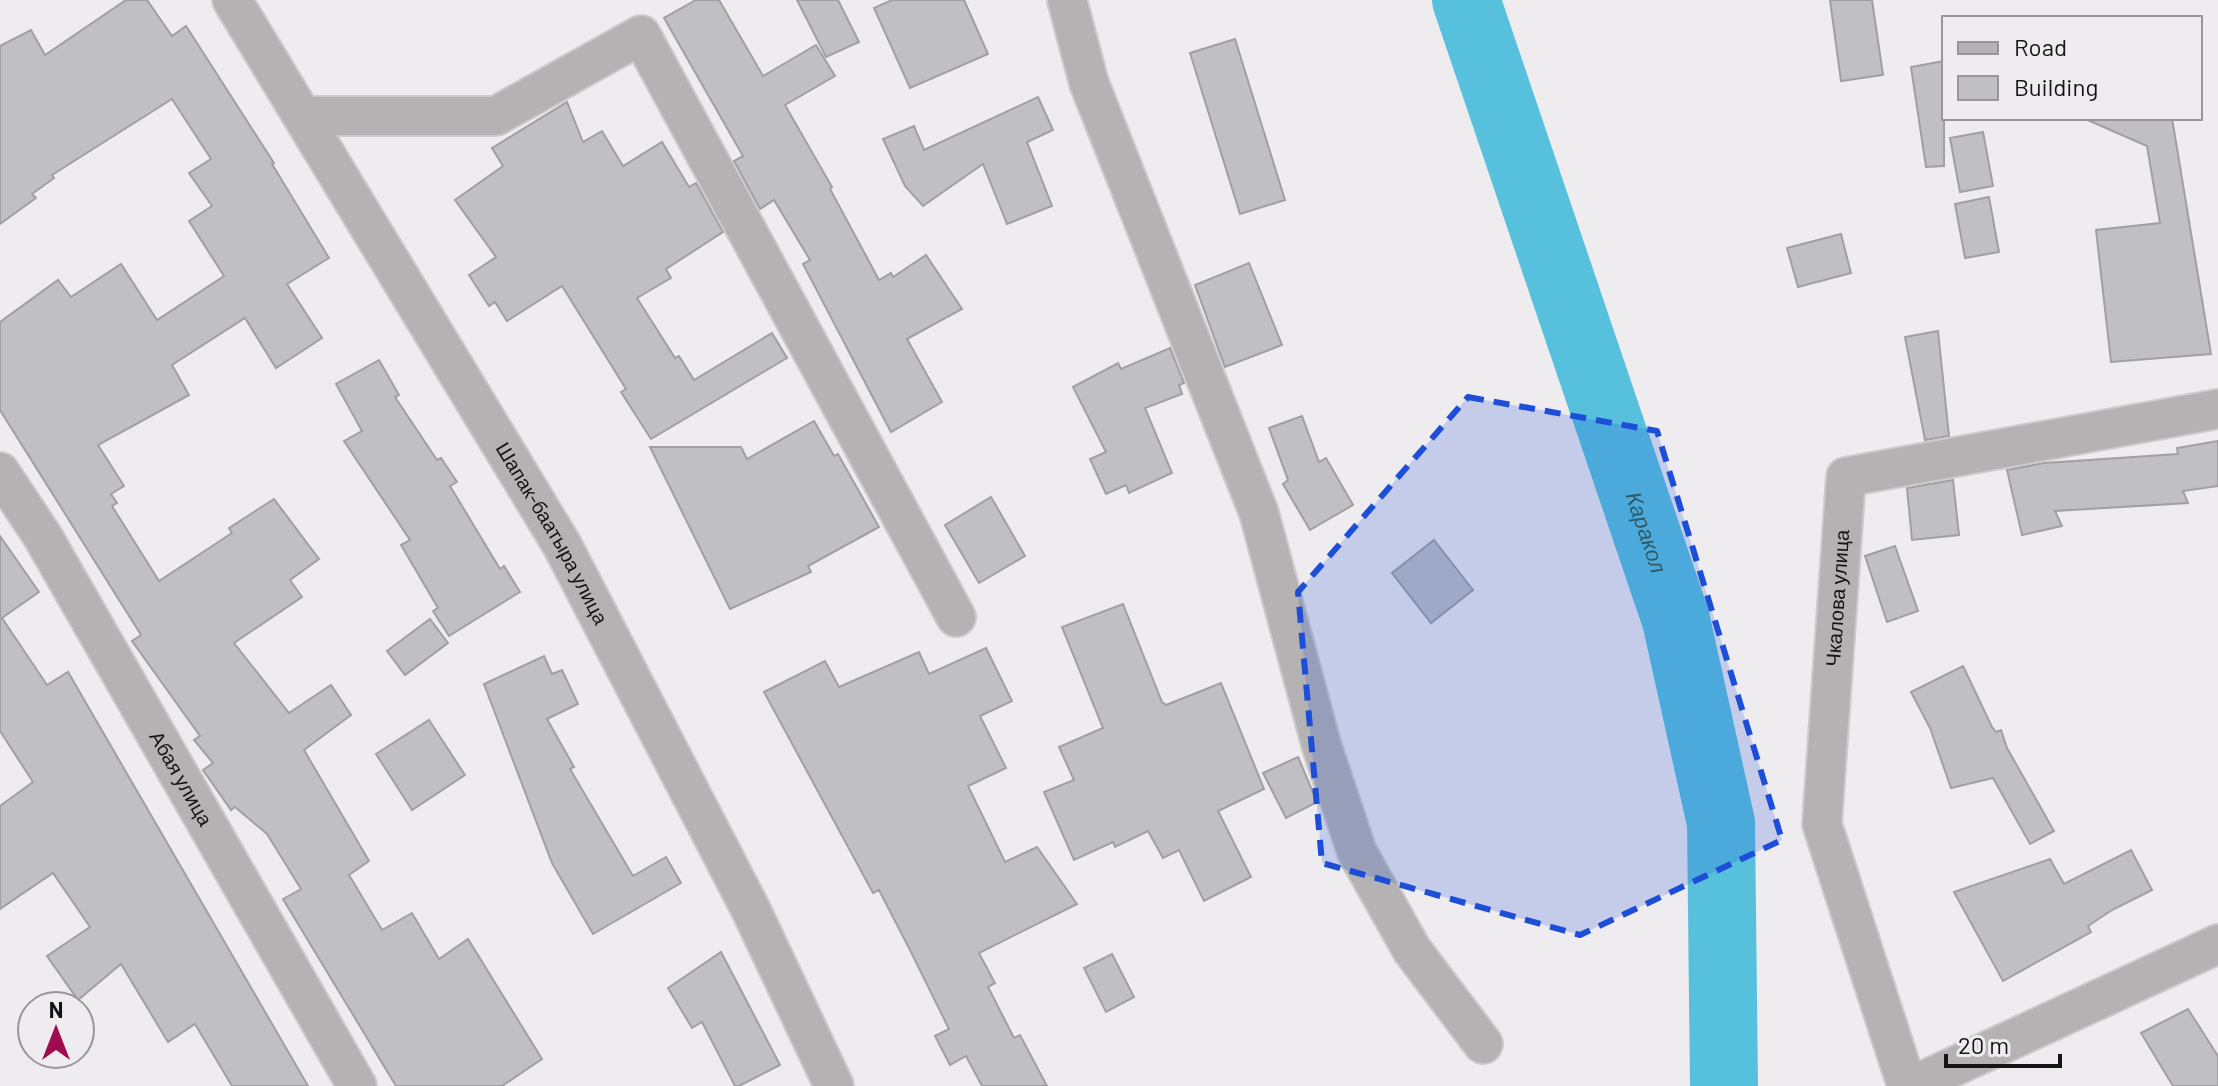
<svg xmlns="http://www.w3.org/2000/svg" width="2218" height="1086" font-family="Barlow,sans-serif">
<rect width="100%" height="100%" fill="#efecef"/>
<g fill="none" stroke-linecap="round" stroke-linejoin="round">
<path stroke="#57c1dd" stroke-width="68" id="s1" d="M1466,0L1676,620L1721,823L1724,1086"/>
</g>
<g fill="#c0bfc3" stroke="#a09fa2" stroke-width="2">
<polygon points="126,0 147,0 172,36 186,26 274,163 272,164 329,258 287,284 322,338 276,368 245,318 172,365 189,395 98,445 124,486 111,494 117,503 112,506 159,581 232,533 229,528 274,499 319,559 290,580 302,597 234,643 289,713 331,685 351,715 304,750 369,861 349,875 382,930 412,913 439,959 468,939 542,1059 502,1086 396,1086 283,899 301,889 267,834 235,807 231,810 203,770 213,763 194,740 200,736 132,641 141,635 0,410 0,322 58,280 71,297 121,264 157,320 224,276 189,221 212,206 189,173 211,159 172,99 52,175 54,178 32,194 36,198 0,224 0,46 31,30 45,55"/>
<polygon points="696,0 719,0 763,76 816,45 835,76 785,105 832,187 830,189 879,280 891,273 893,277 926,255 962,309 907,339 942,402 891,432 803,264 810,260 774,200 760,209 734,161 743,156 664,18"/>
<polygon points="797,0 838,0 859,42 826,57"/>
<polygon points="892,0 964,0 988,54 910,88 874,8"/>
<polygon points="1830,0 1872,0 1883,75 1841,81"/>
<polygon points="1235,39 1285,200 1240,214 1190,53"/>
<polygon points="1944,61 1944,166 1926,167 1911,67"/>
<polygon points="1038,97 1053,130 1027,142 1052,206 1007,224 983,164 923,206 905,186 883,139 914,126 924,150"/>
<polygon points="567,102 583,142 602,131 623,166 662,142 689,187 696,183 723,232 666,269 671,278 637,298 675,358 679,356 694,380 772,333 787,358 651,439 621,392 626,389 562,286 507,321 495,302 489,306 469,275 496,257 455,200 503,166 492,148"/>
<polygon points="2083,118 2172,118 2211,354 2111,362 2096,230 2160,223 2147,146"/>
<polygon points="1983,132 1993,186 1960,192 1950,138"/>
<polygon points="1989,197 1999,252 1965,258 1955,204"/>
<polygon points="1841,234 1851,273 1798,287 1787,248"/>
<polygon points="1249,263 1282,345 1225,367 1195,285"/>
<polygon points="1938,331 1949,436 1925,440 1905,337"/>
<polygon points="1170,348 1184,383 1179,385 1182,394 1145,408 1172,473 1129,493 1126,485 1106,494 1090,459 1106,452 1073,387 1118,363 1121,369"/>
<polygon points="379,360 399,395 395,397 437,460 441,458 457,482 450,486 500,569 504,566 520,592 449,636 433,611 438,608 401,545 410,540 344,441 362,431 336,384"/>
<polygon points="1302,416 1319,462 1326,458 1353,505 1310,530 1283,484 1288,480 1269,428"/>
<polygon points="814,421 834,456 838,454 879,527 808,566 811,572 730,609 650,447 741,447 747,459"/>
<polygon points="2218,441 2218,486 2183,491 2188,503 2055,511 2062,526 2022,535 2007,470 2044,463 2178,454 2177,448"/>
<polygon points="1953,480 1959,535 1912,540 1907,488"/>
<polygon points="991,497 1025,556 979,583 945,525"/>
<polygon points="0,536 39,592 2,618 47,685 68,672 308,1086 232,1086 195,1024 168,1042 121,964 78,1000 47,956 90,927 53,873 0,909 0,806 33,782 0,731"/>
<polygon points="1434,540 1473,590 1431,623 1392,573"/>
<polygon points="1895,546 1918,611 1887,622 1865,556"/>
<polygon points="1123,604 1162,702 1166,705 1221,683 1264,789 1218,811 1251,877 1204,901 1179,850 1163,858 1148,831 1115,847 1113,842 1074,860 1044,792 1074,780 1059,747 1103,728 1062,627"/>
<polygon points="430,619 448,643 405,675 387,651"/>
<polygon points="986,648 1012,701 980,716 1006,768 968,786 1005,862 1037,847 1077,904 979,953 995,983 988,987 1014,1038 1020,1035 1047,1086 982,1086 966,1056 950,1065 935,1036 949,1029 909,948 879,890 873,893 764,692 825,661 839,687 919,652 929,674"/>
<polygon points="544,656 552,674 562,670 578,704 547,719 574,767 570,769 633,876 666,857 681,883 593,934 552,863 484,684"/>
<polygon points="1963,666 1992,727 1996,732 2001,730 2007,748 2054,831 2030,844 1993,778 1951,788 1930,728 1911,692"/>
<polygon points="429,720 465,775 412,810 376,754"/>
<polygon points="1298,757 1317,802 1286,818 1263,773"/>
<polygon points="2131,850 2152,890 2112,910 2088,926 2091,932 2003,981 1954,892 2050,859 2064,884"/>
<polygon points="721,952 780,1065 739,1086 735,1086 702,1022 692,1028 668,988"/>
<polygon points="1112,954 1134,997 1106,1012 1084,968"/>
<polygon points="2188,1009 2218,1056 2218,1086 2173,1086 2141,1033"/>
</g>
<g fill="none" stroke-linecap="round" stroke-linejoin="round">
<defs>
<g id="minor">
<path id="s2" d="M232,0L562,545L751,910L834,1086"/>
<polyline points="1067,0 1089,83 1259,513 1321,744 1357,852 1412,950 1483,1044"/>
<polyline points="303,116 496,116 641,35 956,617"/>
<path id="s3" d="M0,472L43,537L357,1086"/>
<path id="s4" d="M1907,1086L1822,824L1846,477L2218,409"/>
<polyline points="1912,1086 2218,944"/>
</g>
</defs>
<use href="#minor" stroke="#cccacc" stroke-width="42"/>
<use href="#minor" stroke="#b4b2b2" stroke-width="38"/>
</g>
<path fill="#1d4ed8" fill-opacity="0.2" stroke="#1d4ed8" stroke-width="6" stroke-dasharray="16 10" stroke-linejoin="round" d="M1468,397L1657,431L1782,840L1580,935L1322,863L1298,592Z"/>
<g text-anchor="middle" stroke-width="6" stroke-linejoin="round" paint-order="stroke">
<g font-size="20" fill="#161516" stroke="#efecef">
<text dy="7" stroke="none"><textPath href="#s2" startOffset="622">Шапак-баатыра улица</textPath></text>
<text dy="7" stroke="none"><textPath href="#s4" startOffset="502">Чкалова улица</textPath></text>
<text dy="7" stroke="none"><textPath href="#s3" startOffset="356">Абая улица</textPath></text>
</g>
<g font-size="22" font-style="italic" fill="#2d5b67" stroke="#efecef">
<text dy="8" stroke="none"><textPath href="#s1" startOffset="562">Каракол</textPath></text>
</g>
</g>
<rect x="1942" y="16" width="260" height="104" fill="#efecef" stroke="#989698" stroke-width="2"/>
<rect x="1958" y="42" width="40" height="12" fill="#b4b2b2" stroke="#989698" stroke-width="2"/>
<text x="2014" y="56" font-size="24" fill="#161516">Road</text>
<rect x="1958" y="76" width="40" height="24" fill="#c0bfc3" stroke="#989698" stroke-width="2"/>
<text x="2014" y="96" font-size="24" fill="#161516">Building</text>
<g transform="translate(56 1030)"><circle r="38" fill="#efecef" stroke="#989698" stroke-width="2"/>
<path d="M0-6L14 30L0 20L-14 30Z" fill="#a10b4f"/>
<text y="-12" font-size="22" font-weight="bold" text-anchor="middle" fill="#161516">N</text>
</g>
<path d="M1946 1054v12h114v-12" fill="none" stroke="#161516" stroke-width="4"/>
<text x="1958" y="1054" font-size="24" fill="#161516" stroke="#efecef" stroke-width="6" paint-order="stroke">20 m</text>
</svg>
